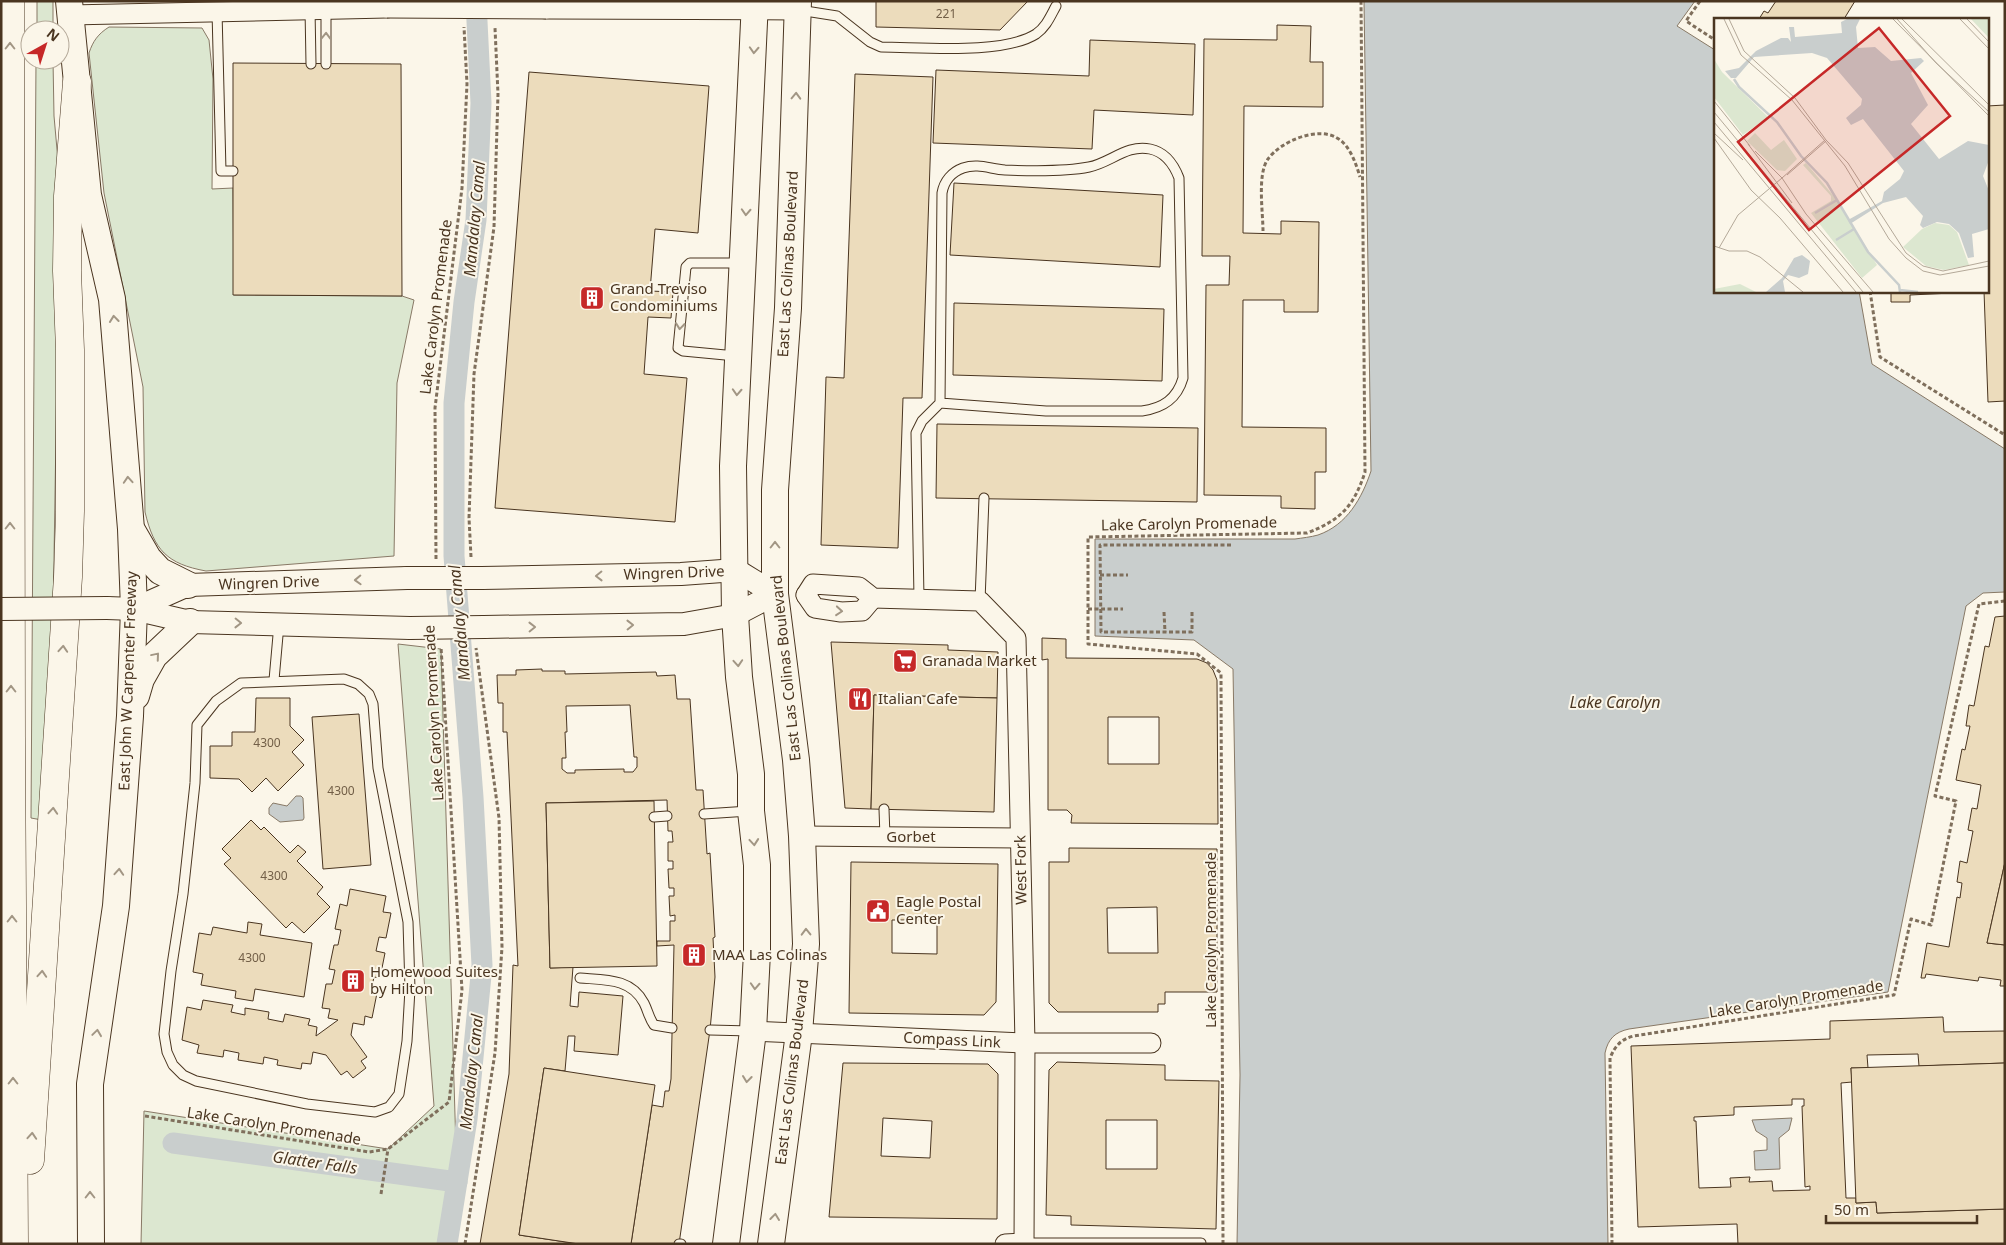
<svg xmlns="http://www.w3.org/2000/svg" width="2006" height="1245" font-family="'Noto Sans',sans-serif">
<rect width="100%" height="100%" fill="#fbf6e9"/>
<g fill="#dce7d0" stroke="#887966">
<rect x="37" y="1" width="16" height="29"/>
<path d="M109 27 202 28 209 40 213 79 212 189 233 188 234 295 402 296 414 300 397 383 394 556 206 571C167 564 154 550 145 512L143 387 104 193 89 53C93 41 98 34 109 27Z"/>
<path d="M36 60H53L54 116 60 183 52 683 42 820 31 818Z"/>
<path d="M398 644 441 649 457 1182 448 1244H141L144 1111 388 1149 434 1106Z"/>
</g>
<g fill="#c9cecd" stroke="#887966">
<path d="M1364 1H1695L1677 26 1715 50V291H1859L1872 364 2005 449V592L1983 593 1966 606 1888 992 1629 1029C1615 1032 1608 1039 1605 1053L1608 1244H1237L1240 1075 1233 669 1194 640 1095 636V539H1295C1302 538 1311 537 1318 535 1347 525 1362 498 1371 471Z"/>
<path d="M296 796H301L303 798 304 818 303 820 280 822 269 814V808L273 803 287 806Z"/>
<path d="M1792 1118 1789 1130 1779 1138 1780 1169 1755 1170 1754 1151 1767 1150V1138L1756 1131 1752 1120Z"/>
</g>
<g fill="none" stroke-linecap="round" stroke-linejoin="round">
<g stroke="#c9cecd" stroke-width="21">
<path d="M173 1143 457 1182"/>
<path d="M447 1244 467 1119 482 965 473 797 454 556V403L464 302 476 220 481 103 476 1"/>
</g>
</g>
<g fill="#ecdcbc" stroke="#4a3520" fill-rule="evenodd">
<path d="M876 1H1028L1000 30 876 27Z"/>
<path d="M1776 1H1855L1844 19H1759L1764 11 1768 13Z"/>
<path d="M1277 25 1311 26 1310 62H1323V107L1244 106 1243 233 1281 234V221L1319 222 1318 312H1284V300H1243L1242 427 1326 428V472H1315V509L1281 508V496L1204 495 1206 285H1229L1230 256H1202L1204 39 1277 40Z"/>
<path d="M1090 40 1195 44 1193 115 1094 110 1092 149 933 143 936 70 1089 76Z"/>
<path d="M233 63 401 64 402 296 233 295Z"/>
<path d="M529 72 709 86 698 233 655 229 650 291 673 292 671 318 648 317 644 374 687 378 675 522 495 508Z"/>
<path d="M855 74 933 77 922 398H903L898 548 821 545 826 377 844 378Z"/>
<path d="M2005 105V401L1988 402 1984 291H1987V106Z"/>
<path d="M954 183 1163 195 1160 267 950 255Z"/>
<path d="M1891 291H1952V293L1910 295V302H1891Z"/>
<path d="M954 303 1164 309 1162 381 953 375Z"/>
<path d="M937 424 1198 428 1197 502 936 498Z"/>
<path d="M2005 616V862L1987 943 2005 945V986H2000L2001 980 1979 977 1978 981 1926 974 1925 978H1921L1927 943 1949 947 1957 897 1960 898 1962 883 1957 882 1960 861 1967 863 1973 831 1968 830 1972 808 1977 809 1981 785 1956 780 1962 749 1965 750 1970 726H1966L1969 705 1974 706 1985 646 1989 647 1995 617Z"/>
<path d="M1042 638 1066 639V658L1197 659 1207 663 1213 670 1217 680 1218 824 1071 823 1072 815 1067 810H1048V659L1042 660ZM1108 717H1159V764H1108Z"/>
<path d="M831 642 948 645V650L998 652 997 698 874 695 871 809 845 808Z"/>
<path d="M542 669V671H565V674L656 672 657 676 675 675 677 699H690L696 790H703L707 854 710 853 715 937 713 938 715 977 710 1030 679 1244H631L652 1105 663 1107 665 1091H669L671 1079 674 945 657 946V941H670V921H675V915L670 916 669 896H674V888H669L668 869H673V861H668V842H673L672 831H668L667 800 546 803 550 968 573 967 570 1006 578 1007 579 992 623 996 618 1055 574 1051 575 1036H568L565 1071 544 1068 519 1235 579 1244H480L509 1074 513 965 518 966 507 732H503V703H498L497 675H516V670ZM630 705 634 757H637V767L633 772H624V769L575 770V773H567L562 769V758H566L565 732H567L566 706Z"/>
<path d="M874 695 997 698 994 812 871 809Z"/>
<path d="M256 698H290V726L304 740 292 752 304 765 278 791 266 778 252 792 239 779 210 778V746H232V732H255Z"/>
<path d="M359 714 371 865 323 869 312 717Z"/>
<path d="M654 801 657 966 550 968 546 803Z"/>
<path d="M251 820 261 830 264 827 290 853 298 845 306 852 297 861 323 887 317 894 330 907 304 933 292 922 286 928 224 864 231 858 222 849Z"/>
<path d="M1069 848 1217 849V992H1165V1004H1158V1012H1058L1049 1003V862H1069ZM1157 907 1158 953H1108L1107 908Z"/>
<path d="M851 862 998 864 996 1002 984 1015 849 1013ZM892 920H937V954L892 953Z"/>
<path d="M2005 862V945L1987 943Z"/>
<path d="M350 889 386 896 383 912 391 913 386 938 379 937 376 951 385 953 380 978 374 977 371 991 377 993 372 1018 365 1016 364 1025 353 1023 351 1035 367 1057 361 1061 366 1068 353 1078 347 1071 341 1075 326 1055 313 1052 311 1064 302 1063 301 1069 277 1065 278 1060 264 1057 263 1064 238 1060 239 1053 224 1050 223 1057 197 1053 199 1045 182 1040 187 1007 201 1010 203 1000 233 1005 231 1012 245 1015V1008L269 1012 268 1019 283 1022 285 1014 310 1019 308 1025 317 1027 316 1036 338 1020 328 1018 330 1009 322 1008 326 984H332L335 970 329 969 334 945H338L341 930 335 929 340 904 347 906Z"/>
<path d="M248 922 262 924 260 935 312 943 304 997 255 989 253 1001 235 998 236 991 201 985 203 974 193 972 199 933 211 935 213 927 247 933Z"/>
<path d="M1943 1017 1944 1032 2005 1031V1063L1919 1066 1918 1054 1867 1055 1868 1068H1851L1852 1082 1841 1083 1846 1198H1856V1203L1876 1202 1877 1213 2005 1209V1244H1738L1737 1224 1638 1227 1631 1046 1830 1039V1021ZM1792 1099H1804V1106H1802L1805 1187 1810 1186V1190L1773 1191 1772 1181 1749 1182 1750 1177 1730 1178 1731 1187 1699 1188 1696 1121H1694V1117L1734 1115V1107L1792 1105Z"/>
<path d="M1057 1062 1165 1065V1080L1219 1081 1216 1229 1071 1225V1216L1046 1215 1049 1070ZM1106 1120H1157V1169H1106Z"/>
<path d="M843 1063 988 1064 998 1074 997 1219 829 1217ZM883 1118 932 1121 930 1158 881 1156Z"/>
<path d="M2005 1063V1209L1877 1213 1876 1202 1856 1203 1851 1068Z"/>
<path d="M544 1068 655 1085 631 1244H579L519 1235Z"/>
</g>
<g fill="none" stroke-linecap="round" stroke-linejoin="round">
<defs>
<g id="service">
<path d="M310 9 311 64"/>
<path d="M799 10 837 16 870 42 881 47C921 47 1003 55 1036 34 1046 27 1050 17 1056 6"/>
<path d="M217 11 221 171H233"/>
<path d="M326 64V9"/>
<path d="M736 356 683 351 678 348 686 267 690 263H741"/>
<path d="M919 598 916 433 922 421 940 403 942 193C944 181 952 172 963 168 978 163 990 169 1005 170 1030 171 1064 172 1089 167 1110 163 1127 144 1150 149 1165 152 1174 165 1179 178L1183 378C1177 399 1163 408 1142 411H1046L940 403"/>
<path d="M980 601 984 498"/>
<path d="M344 679 358 684 369 694 373 704 378 768 408 922 410 989 407 1041 399 1094 389 1107 375 1112 307 1104 196 1081 183 1075 173 1065 167 1052 164 1034 171 971 183 894 195 783 197 725 216 701 241 683Z"/>
<path d="M274 680 279 624"/>
<path d="M884 809 885 837"/>
<path d="M704 814 749 811"/>
<path d="M654 817 667 816"/>
<path d="M580 978C605 980 631 978 644 1003 648 1011 649 1018 654 1025L672 1028"/>
<path d="M710 1030 751 1031"/>
<path d="M1024 1243H1201"/>
<path d="M679 1244H681"/>
</g>
<g id="minor">
<path d="M546 9 799 10"/>
<path d="M70 15 387 8"/>
<path d="M806 595 813 584 859 587 873 598 980 601 1016 638 1025 1043 1024 1243 1005 1244"/>
<path d="M806 595 815 608 841 612 862 611 873 598"/>
<path d="M802 836 1020 838"/>
<path d="M753 1031 1025 1043H1151"/>
</g>
<g id="tertiary">
<path d="M482 578 681 574 736 570 775 594"/>
<path d="M107 608 134 609 190 622 410 628"/>
<path d="M134 609 188 585 407 578"/>
<path d="M484 627 684 624 735 615 775 594"/>
</g>
<g id="secondary">
<path d="M69 1 88 195 112 299 131 529 134 609 130 716 116 906 90 1084 91 1244"/>
<path d="M133 532 148 558 160 571 188 585"/>
<path d="M136 696 141 679 154 656 190 622"/>
<path d="M726 1244 753 1031 757 952V865L751 811V774L739 677 735 615 733 466 755 1"/>
<path d="M771 1244 799 1033 806 944 802 836 796 760 775 594V490L788 308 798 1"/>
</g>
<g id="motorway">
<path d="M10 1 11 737 14 1244"/>
<path d="M30 1160 68 577 70 511V350L67 271 68 196 77 82"/>
</g>
</defs>
<use href="#service" stroke="#4a3520" stroke-width="11"/>
<use href="#minor" stroke="#4a3520" stroke-width="21"/>
<use href="#tertiary" stroke="#4a3520" stroke-width="24"/>
<use href="#secondary" stroke="#4a3520" stroke-width="28"/>
<use href="#motorway" stroke="#4a3520" stroke-width="29"/>
<g stroke="#7f6f5c" stroke-width="3" stroke-dasharray="4 2.5" stroke-linecap="butt">
<path d="M1700 1 1686 21 1715 40"/>
<path d="M1263 231C1263 212 1257 174 1268 159 1281 141 1318 126 1337 138 1350 145 1356 164 1360 177"/>
<path d="M1870 291 1880 357 2005 435"/>
<path d="M471 557 469 518 474 374 494 227 498 94 495 28"/>
<path d="M436 559 435 408 462 188 467 84 464 27"/>
<path d="M1100 575H1128"/>
<path d="M1088 609H1123"/>
<path d="M1164 612 1165 632"/>
<path d="M1192 612V632H1101L1100 545H1231"/>
<path d="M145 1116 369 1152 388 1149 449 1102 462 990 441 647"/>
<path d="M381 1194 388 1149"/>
<path d="M465 1244 495 1053 502 947 499 818 476 648"/>
<path d="M1223 1244 1221 673 1197 654 1088 644V537L1307 533C1341 520 1354 506 1365 472L1361 1"/>
<path d="M1612 1244 1610 1058C1615 1046 1621 1039 1634 1036L1894 995 1911 919 1931 925 1956 801 1935 796 1979 604 2005 601"/>
</g>
<use href="#service" stroke="#fbf6e9" stroke-width="9"/>
<use href="#minor" stroke="#fbf6e9" stroke-width="19"/>
<use href="#tertiary" stroke="#fbf6e9" stroke-width="22"/>
<use href="#secondary" stroke="#fbf6e9" stroke-width="26"/>
<use href="#motorway" stroke="#fbf6e9" stroke-width="28"/>
<defs>
<path id="minor-bridge" d="M387 8 546 9"/>
<g id="tertiary-bridge">
<path d="M407 578H482"/>
<path d="M1 609 107 608"/>
<path d="M410 628 484 627"/>
</g>
</defs>
<use href="#minor-bridge" stroke="#4a3520" stroke-width="21" stroke-linecap="butt"/>
<use href="#tertiary-bridge" stroke="#4a3520" stroke-width="24" stroke-linecap="butt"/>
<use href="#minor-bridge" stroke="#fbf6e9" stroke-width="19"/>
<use href="#tertiary-bridge" stroke="#fbf6e9" stroke-width="22"/>
</g>
<defs><path id="oneway-chevron" d="M-2-3.5L2.5 0L-2 3.5" fill="none" stroke-width="1.6" stroke-linecap="round" stroke-linejoin="round" transform="scale(1.25)"/></defs>
<g stroke="#a29684">
<use href="#oneway-chevron" transform="translate(326 36) rotate(-89)"/>
<use href="#oneway-chevron" transform="translate(10 46) rotate(-90)"/>
<use href="#oneway-chevron" transform="translate(754 50) rotate(93)"/>
<use href="#oneway-chevron" transform="translate(796 96) rotate(-88)"/>
<use href="#oneway-chevron" transform="translate(746 212) rotate(93)"/>
<use href="#oneway-chevron" transform="translate(114 319) rotate(-96)"/>
<use href="#oneway-chevron" transform="translate(680 326) rotate(96)"/>
<use href="#oneway-chevron" transform="translate(737 392) rotate(93)"/>
<use href="#oneway-chevron" transform="translate(128 480) rotate(-94)"/>
<use href="#oneway-chevron" transform="translate(10 526) rotate(-90)"/>
<use href="#oneway-chevron" transform="translate(775 545) rotate(-90)"/>
<use href="#oneway-chevron" transform="translate(599 576) rotate(179)"/>
<use href="#oneway-chevron" transform="translate(358 580) rotate(178)"/>
<use href="#oneway-chevron" transform="translate(839 611) rotate(5)"/>
<use href="#oneway-chevron" transform="translate(238 623) rotate(1)"/>
<use href="#oneway-chevron" transform="translate(630 625) rotate(-1)"/>
<use href="#oneway-chevron" transform="translate(532 627) rotate(-1)"/>
<use href="#oneway-chevron" transform="translate(63 649) rotate(-86)"/>
<use href="#oneway-chevron" transform="translate(156 656) rotate(-50)"/>
<use href="#oneway-chevron" transform="translate(738 663) rotate(86)"/>
<use href="#oneway-chevron" transform="translate(11 689) rotate(-90)"/>
<use href="#oneway-chevron" transform="translate(53 811) rotate(-86)"/>
<use href="#oneway-chevron" transform="translate(754 842) rotate(85)"/>
<use href="#oneway-chevron" transform="translate(119 872) rotate(-86)"/>
<use href="#oneway-chevron" transform="translate(12 919) rotate(-90)"/>
<use href="#oneway-chevron" transform="translate(806 932) rotate(-91)"/>
<use href="#oneway-chevron" transform="translate(42 974) rotate(-86)"/>
<use href="#oneway-chevron" transform="translate(755 986) rotate(93)"/>
<use href="#oneway-chevron" transform="translate(97 1033) rotate(-82)"/>
<use href="#oneway-chevron" transform="translate(747 1079) rotate(97)"/>
<use href="#oneway-chevron" transform="translate(13 1081) rotate(-90)"/>
<use href="#oneway-chevron" transform="translate(32 1136) rotate(-86)"/>
<use href="#oneway-chevron" transform="translate(90 1195) rotate(-90)"/>
<use href="#oneway-chevron" transform="translate(775 1217) rotate(-83)"/>
</g>
<defs>
<symbol id="building-square" viewBox="-11 -11 22 22"><rect x="-9" y="-9" width="18" height="18" rx="4" fill="#c62828" stroke="#fbf6e9"/><path d="M-4-6H4V6H1V3H-1V6H-4ZM-2.5-4.3h1.7v1.8h-1.7ZM.8-4.3h1.7v1.8H.8ZM-2.5-1h1.7V.8h-1.7ZM.8-1h1.7V.8H.8Z" fill="#fff"/></symbol>
<symbol id="supermarket-square" viewBox="-11 -11 22 22"><rect x="-9" y="-9" width="18" height="18" rx="4" fill="#c62828" stroke="#fbf6e9"/><path d="M-6-5.5h2.5l.6 2H6L4.5 2H-2.5L-4.4-4H-6ZM-1.5 3.2a1.3 1.3 0 1 0 .1 0ZM3 3.2a1.3 1.3 0 1 0 .1 0Z" fill="#fff"/></symbol>
<symbol id="restaurant-square" viewBox="-11 -11 22 22"><rect x="-9" y="-9" width="18" height="18" rx="4" fill="#c62828" stroke="#fbf6e9"/><path d="M-5-6h1v4h1v-4h1v4h1v-4h1v5L-1.5 .5V6h-2V.5L-5-1ZM5-6V6H3V1.5H1.5Q1.5-4 5-6Z" fill="#fff"/></symbol>
<symbol id="civic-square" viewBox="-11 -11 22 22"><rect x="-9" y="-9" width="18" height="18" rx="4" fill="#c62828" stroke="#fbf6e9"/><path d="M-.6-6.5H3V-4.5H.6V-3L4-1V1h2V6H-6V1h2V-1L-.6-3ZM-1.2 2.5V6h2.4V2.5Z" fill="#fff"/></symbol>
</defs>
<g fill-rule="evenodd">
<use href="#building-square" x="578" y="284" width="28" height="28"/>
<use href="#supermarket-square" x="891" y="647" width="28" height="28"/>
<use href="#restaurant-square" x="846" y="685" width="28" height="28"/>
<use href="#civic-square" x="864" y="897" width="28" height="28"/>
<use href="#building-square" x="680" y="941" width="28" height="28"/>
<use href="#building-square" x="339" y="967" width="28" height="28"/>
</g>
<g text-anchor="middle" stroke-width="4" stroke-linejoin="round" paint-order="stroke">
<g font-size="12" fill="#725f47">
<text x="946" y="18">221</text>
<text x="267" y="747">4300</text>
<text x="341" y="795">4300</text>
<text x="274" y="880">4300</text>
<text x="252" y="962">4300</text>
</g>
<g font-size="15" fill="#4a3520" stroke="#fbf6e9">
<text transform="translate(788 264) rotate(-87)" y="5">East Las Colinas Boulevard</text>
<text transform="translate(436 307) rotate(-83)" y="5">Lake Carolyn Promenade</text>
<text transform="translate(1189 524) rotate(-1)" y="5">Lake Carolyn Promenade</text>
<text transform="translate(674 573) rotate(-2)" y="5">Wingren Drive</text>
<text transform="translate(269 583) rotate(-2)" y="5">Wingren Drive</text>
<text transform="translate(786 668) rotate(-96)" y="5">East Las Colinas Boulevard</text>
<text transform="translate(128 681) rotate(-88)" y="5">East John W Carpenter Freeway</text>
<text transform="translate(434 713) rotate(-93)" y="5">Lake Carolyn Promenade</text>
<text x="911" y="842">Gorbet</text>
<text transform="translate(1021 870) rotate(-91)" y="5">West Fork</text>
<text transform="translate(1211 940) rotate(-90)" y="5">Lake Carolyn Promenade</text>
<text transform="translate(1796 999) rotate(-9)" y="5">Lake Carolyn Promenade</text>
<text transform="translate(952 1040) rotate(3)" y="5">Compass Link</text>
<text transform="translate(792 1072) rotate(-83)" y="5">East Las Colinas Boulevard</text>
<text transform="translate(274 1126) rotate(9)" y="5">Lake Carolyn Promenade</text>
</g>
<g font-size="15" fill="#4a3520" stroke="#fbf6e9" text-anchor="start">
<text x="610" y="294">Grand Treviso<tspan x="610" dy="17">Condominiums</tspan></text>
<text x="922" y="666">Granada Market</text>
<text x="878" y="704">Italian Cafe</text>
<text x="896" y="907">Eagle Postal<tspan x="896" dy="17">Center</tspan></text>
<text x="712" y="960">MAA Las Colinas</text>
<text x="370" y="977">Homewood Suites<tspan x="370" dy="17">by Hilton</tspan></text>
</g>
<g font-size="16" font-style="italic" fill="#4a3520" stroke="#fbf6e9">
<text transform="translate(474 219) rotate(-85)" y="6">Mandalay Canal</text>
<text transform="translate(459 623) rotate(-95)" y="6">Mandalay Canal</text>
<text x="1615" y="708">Lake Carolyn</text>
<text transform="translate(471 1072) rotate(-84)" y="6">Mandalay Canal</text>
<text transform="translate(315 1162) rotate(8)" y="6">Glatter Falls</text>
</g>
</g>
<g transform="translate(1714 18)">
<rect width="275" height="275" fill="#fbf6e9"/>
<path d="M257 1H275V20ZM0 41 8 54 54 99 29 117 0 79ZM41 115 57 132 70 122 83 141 71 153 63 152 33 123ZM92 145 123 182 163 247 148 260 97 195 117 183V178L89 147ZM221 205 235 207 243 214 255 247 230 252 212 248 189 229 208 211ZM26 266 42 274H0V271Z" fill="#dce7d0"/>
<path d="M133 1H146L142 9 144 30 161 29 177 43 207 40 210 43 197 55 214 87 197 106 225 141 254 123 275 127V142L269 158 275 173V211L258 216 260 239 254 240 245 215 235 206 223 204 209 210 206 207 209 198 192 179 169 185 136 206 134 202 168 183 170 174 186 161 190 153 149 101 137 107 132 100 147 87 148 81 113 40 98 35 40 39 22 60H17L11 53 25 50 42 33 67 20H74L77 24 75 9H80L81 19 128 15 127 4ZM88 237 96 243 94 256 85 260 74 257 69 263 71 274H52L68 260 80 240Z" fill="#c9cecd"/>
<path fill="none" stroke="#c9cecd" stroke-width="2.5" d="M20 61 25 69 63 104 87 138 113 165 154 234 185 267 186 274M101 195 123 182M122 222 140 211M186 272 204 274"/>
<path fill="none" stroke="#b4a999" stroke-width="1" d="M10 1 27 37 78 82 131 148 175 221 192 240 209 253 226 257 275 248M15 1 30 33 81 80 112 122 134 145 192 235 209 248 229 253 275 243M179 1 275 98M183 1 222 45 275 94M188 1 275 87M246 1 275 31M253 1 275 24M0 83 36 128M0 94 149 274M0 104 142 274M0 115 29 142M0 120 37 172 66 200 129 274M34 126 78 185M41 133 68 160 92 196 159 274M73 157 112 123M68 160 111 122M0 228 15 233H33L46 239 89 274M5 230 24 197 68 160"/>
<path fill="#c62828" fill-opacity="0.15" stroke="#c62828" stroke-width="2.5" d="M165 10 236 98 95 212 24 124Z"/>
<rect width="275" height="275" fill="none" stroke="#4a3520" stroke-width="2.5"/>
</g>
<rect width="2006" height="1245" fill="none" stroke="#4a3520" stroke-width="5"/>
<g transform="translate(45 45) rotate(39)"><circle r="24" fill="#fbf6e9" stroke="#b4a999"/>
<path d="M0-4L9 19L0 12L-9 19Z" fill="#c62828"/>
<text y="-8" font-size="14" font-weight="bold" text-anchor="middle" fill="#4a3520">N</text>
</g>
<path d="M1826 1215v8h151v-8" fill="none" stroke="#4a3520" stroke-width="2.5"/>
<text x="1834" y="1215" font-size="15" fill="#4a3520" stroke="#fbf6e9" stroke-width="4" paint-order="stroke">50 m</text>
</svg>
